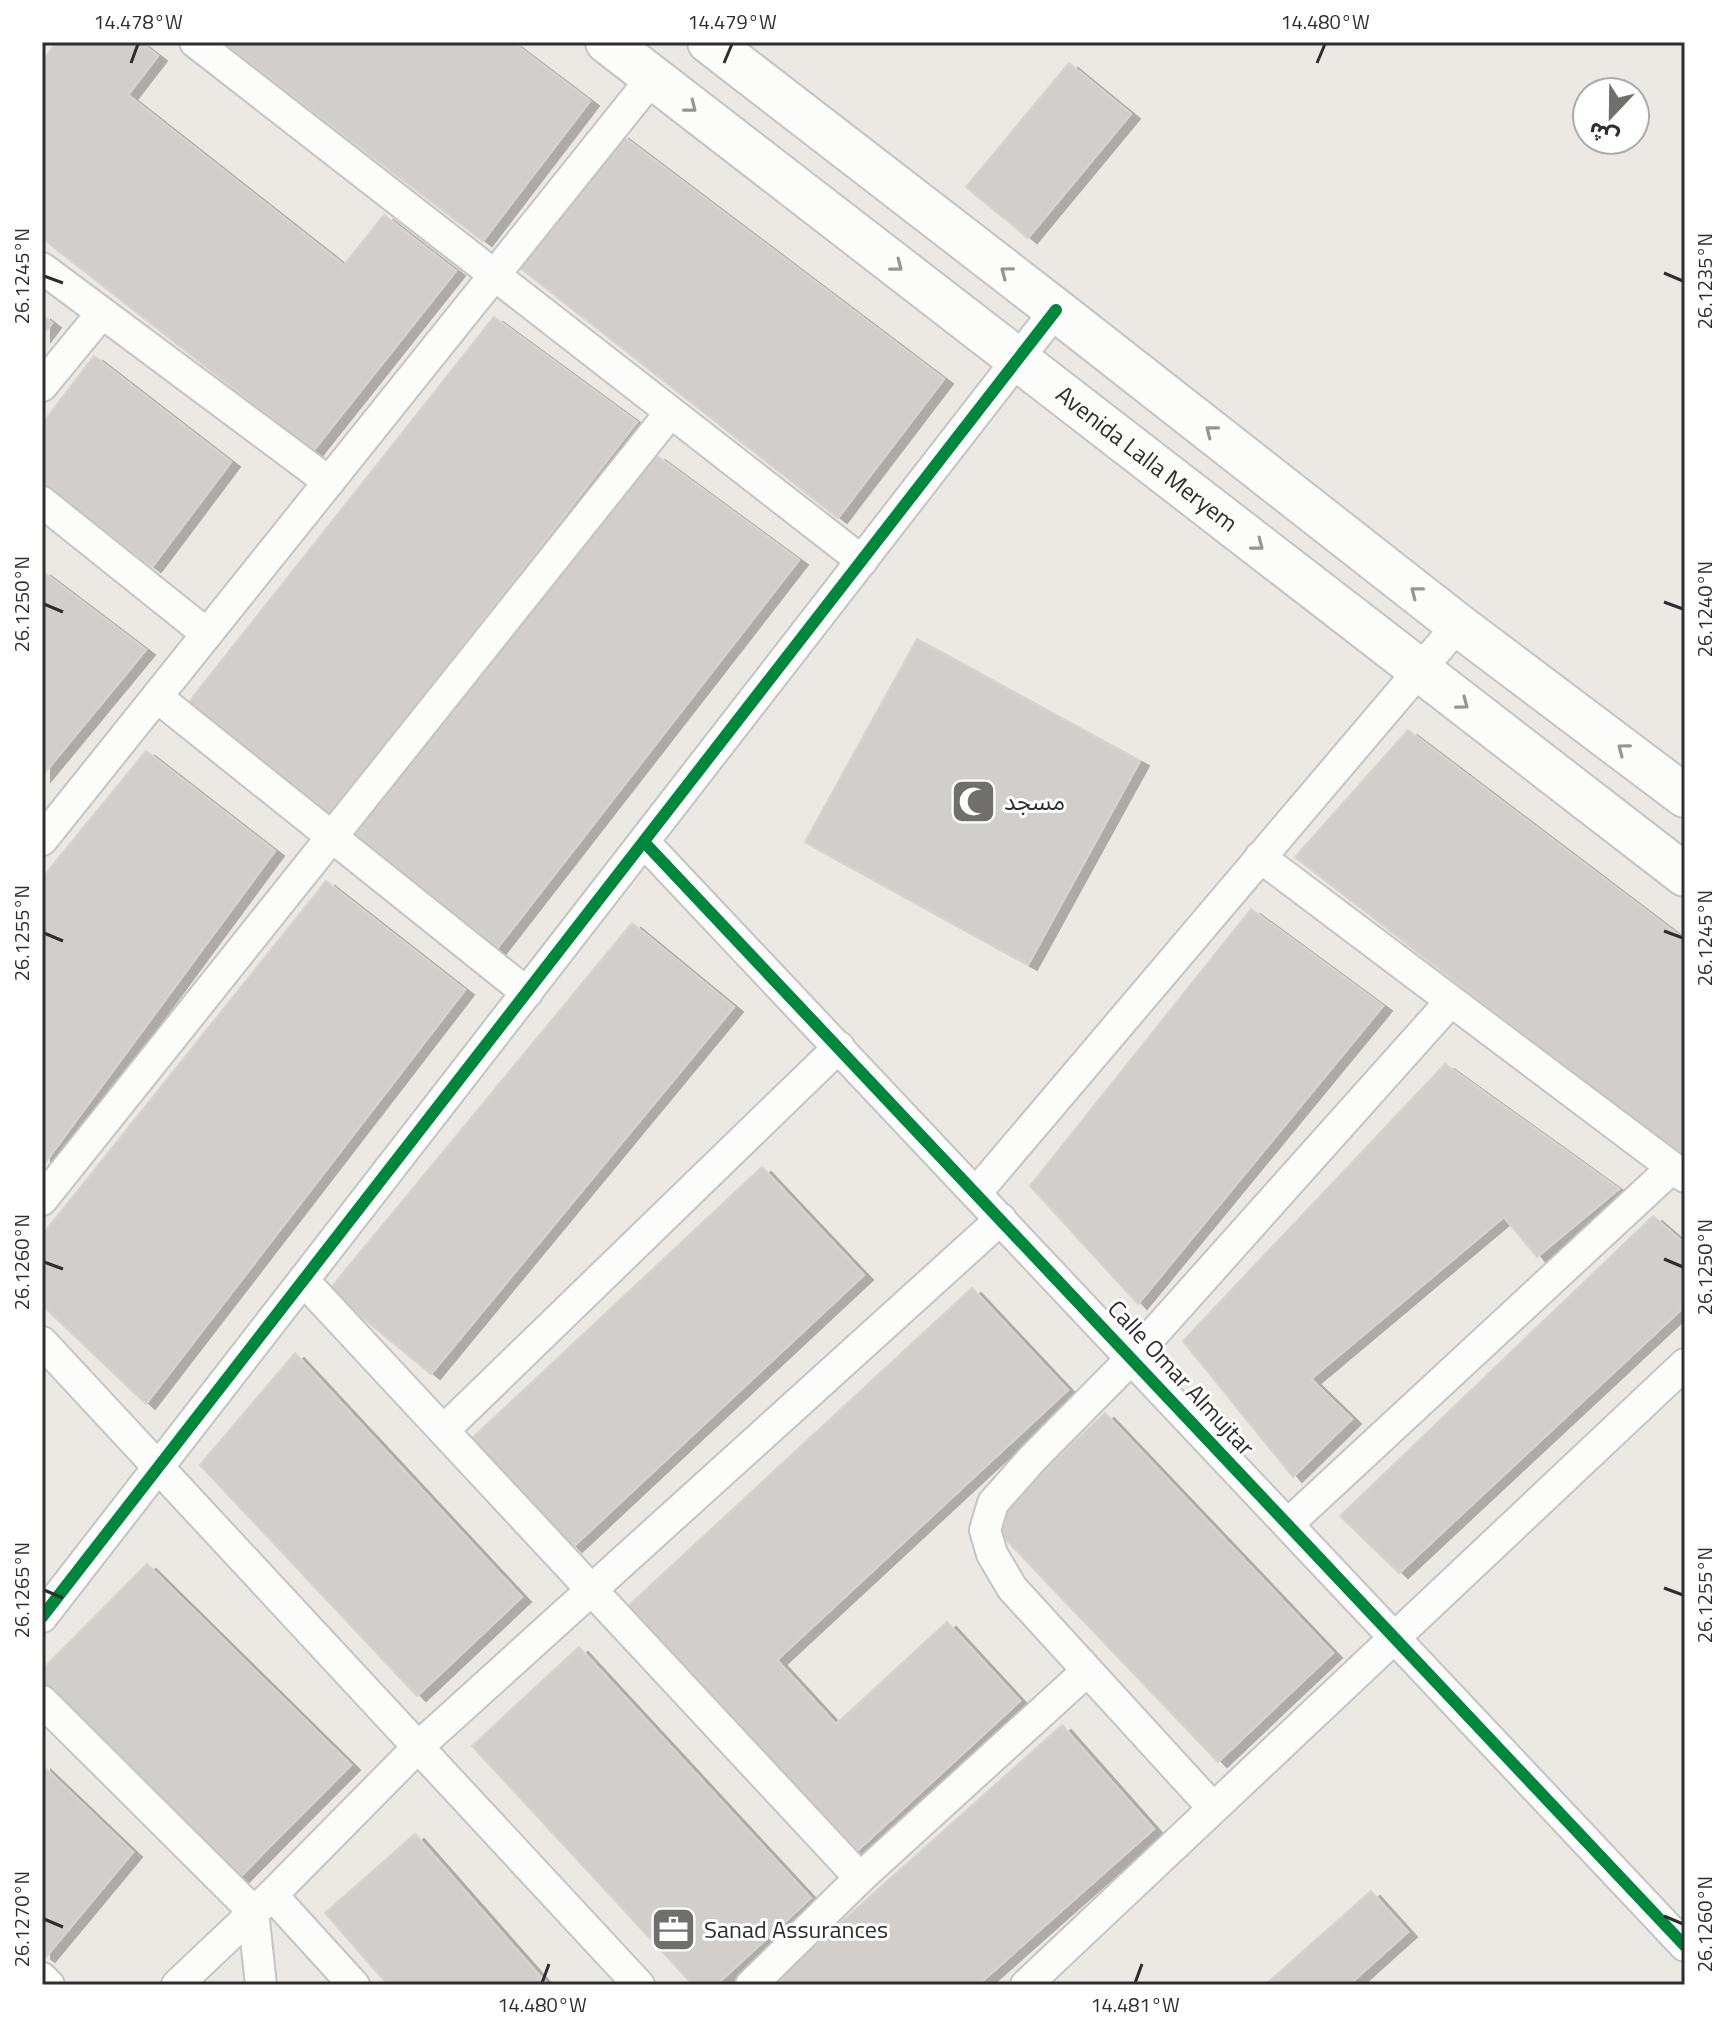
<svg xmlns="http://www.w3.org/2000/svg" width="1727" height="2027" font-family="'Titillium Web','Noto Sans Arabic',sans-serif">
<defs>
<filter id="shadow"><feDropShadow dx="9" dy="5" stdDeviation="0" flood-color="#0004"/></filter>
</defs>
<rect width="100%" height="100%" fill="#ece8e4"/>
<g fill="#d1cecb" stroke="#d7d4d0" stroke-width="2" filter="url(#shadow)">
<path d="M57 42H140L158 56 128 95 344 265 384 215 456 271 313 451 42 238V61Z"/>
<path d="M222 42H512L590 101 483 241Z"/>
<path d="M1069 63 1131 114 1028 238 966 187Z"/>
<path d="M620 134 944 379 838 518 514 263Z"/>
<path d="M42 315 52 323 42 336Z"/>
<path d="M494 317 637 422 330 817 188 703Z"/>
<path d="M94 356 231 462 152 567 42 484V424Z"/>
<path d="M656 455 799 560 492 955 349 840Z"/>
<path d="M42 571 146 650 42 776Z"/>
<path d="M917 639 1140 761 1028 965 805 842Z"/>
<path d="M1408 730 1685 940V1160L1295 857Z"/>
<path d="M146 751 275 851 42 1167V878Z"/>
<path d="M326 881 465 990 146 1404 42 1305V1235Z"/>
<path d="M1251 909 1383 1006 1138 1304 1030 1186Z"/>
<path d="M632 923 734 1007 431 1374 329 1290Z"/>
<path d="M1445 1064 1619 1189 1537 1257 1504 1217 1311 1379 1352 1419 1293 1477 1183 1341Z"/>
<path d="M762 1167 864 1275 573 1547 471 1439Z"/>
<path d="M1653 1216 1685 1244V1306L1399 1573 1340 1516Z"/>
<path d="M972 1288 1068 1390 777 1660 836 1724 947 1622 1020 1701 856 1852 627 1607Z"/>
<path d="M295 1353 522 1597 417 1696 200 1465Z"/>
<path d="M1105 1413 1333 1653 1218 1762 989 1522Z"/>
<path d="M147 1564 351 1765 238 1879 42 1686V1670Z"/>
<path d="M579 1647 811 1898 716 1985H693L472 1746Z"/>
<path d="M1062 1725 1154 1829 978 1985H771Z"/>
<path d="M42 1765 133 1852 46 1957 42 1954Z"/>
<path d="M415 1834 548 1985H388L325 1913Z"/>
<path d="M1371 1891 1408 1932 1349 1985H1265Z"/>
</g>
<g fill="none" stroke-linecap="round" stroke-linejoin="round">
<defs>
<g id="street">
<path d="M195 42 862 561"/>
<path d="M42 268 329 482"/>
<path d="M42 386 102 313"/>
<path d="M42 502 207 634"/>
<path d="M157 697 527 993"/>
<path d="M42 840 653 77"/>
<path d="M644 842 1685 1946"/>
<path d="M1260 857 1685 1177"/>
<path d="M976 1193 1458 625"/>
<path d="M42 1200 670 413"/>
<path d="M304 1281 860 1878"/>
<path d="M42 1342 639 1985"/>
<path d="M444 1430 839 1047"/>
<path d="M1288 1524 1672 1168"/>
<path d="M42 1617 1056 310"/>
<path d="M42 1701 253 1911 261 1985"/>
<path d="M1213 1808 1012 1588 992 1554 985 1530 993 1503 1033 1458 1132 1358 1451 1001"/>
<path d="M272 1895 354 1985"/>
<path d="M42 1978 49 1985"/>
<path d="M177 1985 272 1895 418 1747 1001 1219"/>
<path d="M751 1985 860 1878 1087 1671"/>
<path d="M1026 1985 1685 1364"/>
</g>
<g id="secondary">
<path id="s1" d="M607 42 1685 875"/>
<path d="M709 42 1056 310 1458 625 1685 796"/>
</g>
</defs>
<use href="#street" stroke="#c5c4c5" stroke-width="34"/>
<use href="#secondary" stroke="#c5c4c5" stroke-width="46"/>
<use href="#street" stroke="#fcfcfb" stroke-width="30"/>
<use href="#secondary" stroke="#fcfcfb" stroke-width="42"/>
<defs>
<g id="cycleway">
<path d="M644 842 1685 1946"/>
<path d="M42 1617 1056 310"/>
</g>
</defs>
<use href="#cycleway" stroke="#fff" stroke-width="17"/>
<use href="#cycleway" stroke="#00873e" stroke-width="12"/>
</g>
<defs><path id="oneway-chevron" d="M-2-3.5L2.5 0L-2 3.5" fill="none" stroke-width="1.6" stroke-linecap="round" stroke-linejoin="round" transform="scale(2)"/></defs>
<g stroke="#959594">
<use href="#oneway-chevron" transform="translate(691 107) rotate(38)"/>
<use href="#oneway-chevron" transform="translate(897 266) rotate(38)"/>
<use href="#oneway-chevron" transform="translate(1006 272) rotate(-143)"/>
<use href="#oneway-chevron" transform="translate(1211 431) rotate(-142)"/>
<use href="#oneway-chevron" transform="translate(1258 545) rotate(38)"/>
<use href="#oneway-chevron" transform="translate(1416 592) rotate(-142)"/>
<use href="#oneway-chevron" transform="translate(1463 704) rotate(37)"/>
<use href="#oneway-chevron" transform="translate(1623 749) rotate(-143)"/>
</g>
<path fill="none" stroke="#2e2e2e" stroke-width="3" d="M131 63 138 44M724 63 732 44M1317 63 1325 44M1664 273 1683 281M44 276 63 283M1664 602 1683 609M44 604 63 612M1664 931 1683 938M44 933 63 941M1664 1259 1683 1267M44 1262 63 1269M1664 1588 1683 1595M44 1590 63 1598M1664 1916 1683 1924M44 1919 63 1927M542 1983 549 1964M1135 1983 1142 1964"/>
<defs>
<symbol id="mosque-square" viewBox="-11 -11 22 22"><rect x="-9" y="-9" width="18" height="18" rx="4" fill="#706f6e" stroke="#fff"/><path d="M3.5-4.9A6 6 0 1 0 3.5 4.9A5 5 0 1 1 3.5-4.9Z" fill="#fff"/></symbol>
<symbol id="office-square" viewBox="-11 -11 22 22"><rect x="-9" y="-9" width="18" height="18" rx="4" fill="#706f6e" stroke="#fff"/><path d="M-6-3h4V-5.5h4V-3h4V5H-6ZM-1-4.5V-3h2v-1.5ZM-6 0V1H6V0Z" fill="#fff"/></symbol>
</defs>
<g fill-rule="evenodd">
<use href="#mosque-square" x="948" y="776" width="51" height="51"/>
<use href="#office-square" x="648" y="1904" width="51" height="51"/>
</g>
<g text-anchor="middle" stroke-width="6" stroke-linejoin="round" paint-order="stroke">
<g font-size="24" fill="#2e2e2e" stroke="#fff">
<text dy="8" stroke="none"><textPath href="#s1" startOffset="682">Avenida Lalla Meryem</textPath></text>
<text transform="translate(1181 1378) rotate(47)" y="8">Calle Omar Almujtar</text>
</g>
<g font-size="24" fill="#2e2e2e" stroke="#fff" text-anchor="start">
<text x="1004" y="810">مسجد</text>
<text x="704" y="1938">Sanad Assurances</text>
</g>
</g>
<rect width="1727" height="2027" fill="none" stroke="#ffffff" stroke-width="88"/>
<g transform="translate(1611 116) rotate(202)"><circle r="38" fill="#ffffff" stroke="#ababab" stroke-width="2"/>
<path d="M0-6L14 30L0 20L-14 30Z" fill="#706f6e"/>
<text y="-12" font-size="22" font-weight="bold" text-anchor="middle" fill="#2e2e2e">ش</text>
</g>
<rect x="44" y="44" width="1639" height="1939" fill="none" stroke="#2e2e2e" stroke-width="3"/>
<g font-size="20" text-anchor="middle" fill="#2e2e2e">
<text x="138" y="29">14.478°W</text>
<text x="732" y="29">14.479°W</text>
<text x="1325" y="29">14.480°W</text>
<text transform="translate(22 276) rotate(-90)" y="7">26.1245°N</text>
<text transform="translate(1705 281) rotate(-90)" y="7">26.1235°N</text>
<text transform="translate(22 604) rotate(-90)" y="7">26.1250°N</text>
<text transform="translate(1705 609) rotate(-90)" y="7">26.1240°N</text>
<text transform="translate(22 933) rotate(-90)" y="7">26.1255°N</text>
<text transform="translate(1705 938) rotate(-90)" y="7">26.1245°N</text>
<text transform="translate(22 1262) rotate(-90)" y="7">26.1260°N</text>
<text transform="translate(1705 1267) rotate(-90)" y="7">26.1250°N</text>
<text transform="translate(22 1590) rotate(-90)" y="7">26.1265°N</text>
<text transform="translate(1705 1595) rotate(-90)" y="7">26.1255°N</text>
<text transform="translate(22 1919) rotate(-90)" y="7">26.1270°N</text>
<text transform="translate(1705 1924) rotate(-90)" y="7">26.1260°N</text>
<text x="542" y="2012">14.480°W</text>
<text x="1135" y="2012">14.481°W</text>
</g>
</svg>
